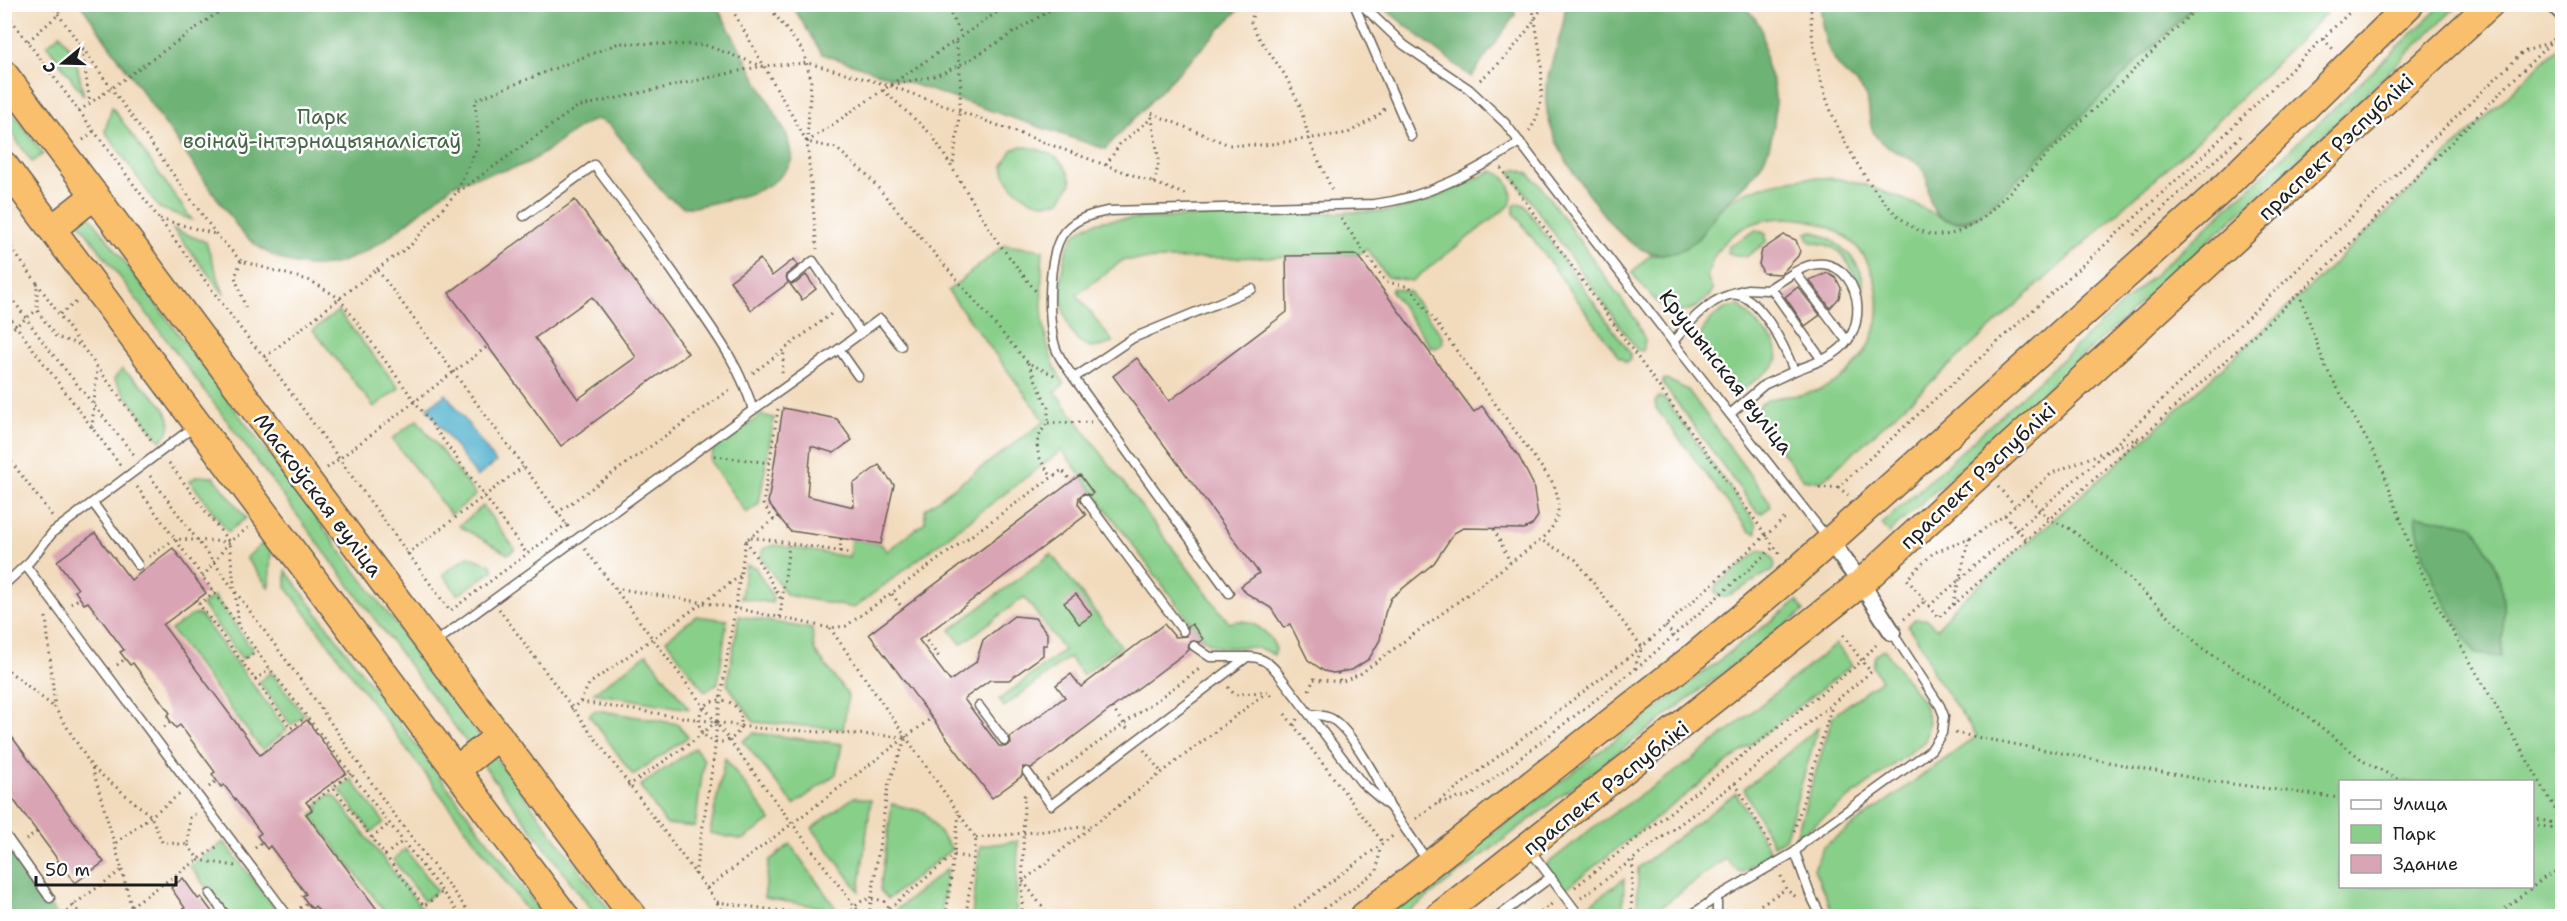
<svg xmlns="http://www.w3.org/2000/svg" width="2567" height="921" font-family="'Shantell Sans',sans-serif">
<rect width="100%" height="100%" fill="#fff"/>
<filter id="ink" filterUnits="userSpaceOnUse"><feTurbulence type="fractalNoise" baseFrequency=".0167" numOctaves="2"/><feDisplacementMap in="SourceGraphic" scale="12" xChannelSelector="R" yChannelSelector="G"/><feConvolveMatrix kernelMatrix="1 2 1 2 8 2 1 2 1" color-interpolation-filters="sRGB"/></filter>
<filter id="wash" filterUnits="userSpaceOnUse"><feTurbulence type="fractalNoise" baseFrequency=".008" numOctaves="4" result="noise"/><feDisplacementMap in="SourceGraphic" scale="24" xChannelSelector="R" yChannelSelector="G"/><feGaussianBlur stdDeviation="1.35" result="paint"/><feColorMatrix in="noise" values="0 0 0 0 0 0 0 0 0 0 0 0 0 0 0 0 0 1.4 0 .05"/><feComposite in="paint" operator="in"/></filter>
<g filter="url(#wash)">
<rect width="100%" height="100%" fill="#f2dbbd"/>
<g fill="#88cf8a" stroke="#527653" stroke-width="1.5" fill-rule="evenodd">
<path d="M2195 5H2334L2199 139 1821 482 1803 479 1757 420 1755 412C1763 394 1788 398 1804 394 1838 388 1865 362 1875 330 1881 310 1879 287 1870 267 1840 201 1723 199 1707 277L1712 289C1711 297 1704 301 1697 306 1667 325 1649 293 1632 273L1650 255C1695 258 1695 229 1722 207 1736 194 1757 187 1776 183 1804 176 1833 176 1862 184 1880 190 1899 197 1917 205 1929 211 1942 220 1955 222 1963 223 1970 220 1977 217Z"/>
<path d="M2442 5H2458L2282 174 1889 533 1882 524 2274 165Z"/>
<path d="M60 34 75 56 84 96 47 45Z"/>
<path d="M2556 49 2562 55V916H1834L1814 869 1823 847 1977 736 1934 675 1925 651 1908 626 1915 619H1926L1937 629 1953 608 2145 439 2315 282ZM2340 782H2532V886H2340Z"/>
<path d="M5 101 43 154 32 162 5 124Z"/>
<path d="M112 107 192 220 159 208 105 131Z"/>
<path d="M1021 146C1044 149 1068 158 1071 183L1060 201C1036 209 1007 191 1003 166L1012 150Z"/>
<path d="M1516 169 1529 174 1540 185 1636 320 1645 340 1643 351 1637 350 1513 176 1511 172Z"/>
<path d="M1492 171C1506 174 1516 191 1510 205L1412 281 1387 277 1367 249 1357 255 1123 260 1077 295 1113 342C1055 372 1049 255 1079 231 1091 221 1109 220 1123 219L1394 211 1433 199Z"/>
<path d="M1518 203 1524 205 1630 353V360L1626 362 1618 356 1514 213V206Z"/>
<path d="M88 213 614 916H596L78 221Z"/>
<path d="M173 229 206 242 224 294Z"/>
<path d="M1756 230 1766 234V242L1746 257 1727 253 1728 247Z"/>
<path d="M1812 231C1836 238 1870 266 1862 294L1859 292C1856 274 1846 252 1827 245 1821 243 1815 244 1809 241L1807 233Z"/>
<path d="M1004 245 1043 250C1040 295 1039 345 1064 384L1055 392 1229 623C1248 616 1269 630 1276 649L1274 655C1242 637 1228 658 1203 639L1062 450 854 608 787 595 761 558 763 549 775 545 849 557 851 539 881 544 887 551 925 522V509L1045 421 948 291Z"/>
<path d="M1393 288 1409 292 1443 337V343L1436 348 1431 347 1391 291Z"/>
<path d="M1740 306 1774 342 1778 358 1773 367 1742 390 1730 383 1700 340C1702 323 1723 305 1740 306Z"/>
<path d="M338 311 399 388 374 407 313 330Z"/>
<path d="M122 369C140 385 191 417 160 441L114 379Z"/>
<path d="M1666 379 1688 390 1770 502V507L1762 513 1757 512 1663 384V380Z"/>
<path d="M1659 397 1665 399 1756 524V533L1749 531 1656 408 1655 402Z"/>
<path d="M762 415 774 418 759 504 746 513 710 461 714 448Z"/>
<path d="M417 420 476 495 451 515 392 439Z"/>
<path d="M197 476 214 477 246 518 228 532 190 481Z"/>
<path d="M483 506 515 549 508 554 459 526Z"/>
<path d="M264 542 271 552 269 588 246 558Z"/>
<path d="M1760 550C1768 550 1777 561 1774 569L1727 597H1719L1715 591 1716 586Z"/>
<path d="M1051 554 1121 646 1083 675 1069 657 1004 707 999 700 1064 650 1024 597 961 644 950 630Z"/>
<path d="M468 556 490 564 494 570 458 595 443 574Z"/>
<path d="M746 565 755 567 773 597 772 603 741 598Z"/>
<path d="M286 571 544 916H531L286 587Z"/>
<path d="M214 596 253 650 242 659 202 605Z"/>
<path d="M1797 601 1804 611 1403 916H1384Z"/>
<path d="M194 614 200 615 287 730 262 750 171 630Z"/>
<path d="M696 616 727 620 718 683 705 692 666 640Z"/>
<path d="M739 616 812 629 814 650 848 695 843 729 754 722 727 684Z"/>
<path d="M1836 644 1852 665 1564 890 1546 865 1595 826 1691 761Z"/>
<path d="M1884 649 1923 702 1929 721 1925 741 1795 839 1833 716 1881 680 1873 667 1875 656Z"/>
<path d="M647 654 689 709 593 693Z"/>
<path d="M271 672 304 715 291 725 259 682Z"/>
<path d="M596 710 678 724 688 737 633 775 589 715Z"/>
<path d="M1818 728 1785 839 1773 845 1744 789Z"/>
<path d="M754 733 842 744 836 774 794 805 743 741Z"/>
<path d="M695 748 704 760 695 827 666 824 640 786Z"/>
<path d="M725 758 771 820 743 840 710 833Z"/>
<path d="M351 779 384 822 371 832 339 789Z"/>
<path d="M1736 793 1771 853 1741 873 1725 859 1658 909V916H1637L1638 868Z"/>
<path d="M329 795 335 796 422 909 412 916H388L311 815 318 810V803Z"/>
<path d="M854 797 871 800 859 891 812 828Z"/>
<path d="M892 804 924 812 952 849 888 899 880 890Z"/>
<path d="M1018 841 1016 916H972L980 846Z"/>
<path d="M224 842 281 916H227L190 866Z"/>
<path d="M790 844 837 910 764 898 769 861Z"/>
<path d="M405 849 437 891 424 901 393 860Z"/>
<path d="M947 869 941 916H901L897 909Z"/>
<path d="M1624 879 1623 916H1574Z"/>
</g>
<g fill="#6eb276" stroke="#456749" stroke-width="1.5">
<path d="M81 5H716L787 135 792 159C777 195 728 199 694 207H684L666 196 610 125 597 119C571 128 551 152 525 164 502 174 475 173 453 185 387 238 322 310 241 232Z"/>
<path d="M792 5H1243L1105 149 822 54Z"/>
<path d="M1380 5H1513L1515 15 1471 77Z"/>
<path d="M1565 5H1743C1749 11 1756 18 1760 26 1765 37 1764 50 1766 62 1767 69 1771 76 1773 83 1778 106 1774 143 1762 163 1751 182 1733 194 1719 210 1710 220 1704 234 1694 242 1650 277 1613 230 1590 196 1570 169 1548 136 1546 102 1544 67 1565 38 1565 5Z"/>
<path d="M1821 5V4L2195 5 1986 210C1968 223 1938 229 1930 201 1926 189 1930 176 1920 166 1908 154 1890 153 1878 139 1866 125 1872 112 1866 96 1862 85 1849 78 1841 69 1825 51 1821 28 1821 5Z"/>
<path d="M2416 515 2474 526C2506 576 2506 600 2501 657L2476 654C2449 612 2419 565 2416 515Z"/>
<path d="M5 841 58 916H5Z"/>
</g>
<path fill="#4fb1ce" stroke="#366675" stroke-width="1.5" d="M446 394 496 462 477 477 427 408Z"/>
<g id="blocks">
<g fill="#d9a4b4" fill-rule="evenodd">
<path d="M575 200 688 353 561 446 449 293ZM592 297 636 357 578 399 535 338Z"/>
<path d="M1784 235 1796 240 1800 251 1798 256 1781 274 1763 273 1759 264 1762 250Z"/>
<path d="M1357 255 1474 412 1482 406 1519 457 1533 484 1538 516 1532 525 1524 529 1463 528 1454 533 1434 563 1391 598 1385 613 1380 640 1369 659 1352 670 1333 673 1324 671 1308 660 1290 624 1284 628 1271 608 1246 593 1241 586 1259 573 1113 376 1137 358 1169 401 1287 312 1286 256Z"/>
<path d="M760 259 772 276 794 259 798 265 786 275 788 283 751 310 730 281Z"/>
<path d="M1827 273 1836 278 1841 288 1839 298 1830 308 1809 280Z"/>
<path d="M806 275 816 289 802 300 790 284 796 283Z"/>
<path d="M1798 287 1820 315 1805 326 1785 297Z"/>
<path d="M783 408 837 419 852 440 834 453 811 446 807 496 854 507 853 484 879 465 894 485 881 544 790 531 768 503Z"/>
<path d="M1080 475 1093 493 1090 495 1084 493 1079 497 1078 504 1086 515 919 640 950 681 976 662 983 640 1014 616 1035 618 1047 633V645H1043V655L1009 680H990L964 699 999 746 1005 747 1011 744 1010 737 1065 697 1056 685 1071 674 1081 687 1164 624 1175 637 1187 636 1188 627 1192 624 1203 639 1200 642 1191 641 1188 645 1189 650 1032 768 1023 767 1022 776 992 798 869 634Z"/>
<path d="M95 533 131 580 173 548 206 593 163 625 260 755 307 720 346 773 306 802 312 810 306 814 382 916H323L315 906 312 909 302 896 306 894 270 846 267 849 257 836 261 833 224 785 221 787 212 774 215 772 180 725 176 728 171 722 167 716 170 713 133 663 130 665 120 652 124 650 88 602 84 604 75 591 78 589 57 561Z"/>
<path d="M1076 594 1092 615 1079 624 1064 603Z"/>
<path d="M4 726 104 862 75 883 4 787Z"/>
<path d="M183 878 198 899 201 897 215 916H172L185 908 171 888Z"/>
</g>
</g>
</g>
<g filter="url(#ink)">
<use href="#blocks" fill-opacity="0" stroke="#675f54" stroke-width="1.5"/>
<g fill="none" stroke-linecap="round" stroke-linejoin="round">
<defs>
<g id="service">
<path d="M1354 4 1411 136"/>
<path d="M1361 4 1404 45 1469 89 1505 123 1673 342 1828 539"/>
<path d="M792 278 813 261 861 333"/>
<path d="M1771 288 1822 360"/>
<path d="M1732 293 1747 289 1767 290 1795 272 1847 341"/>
<path d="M1673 342C1686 326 1707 301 1729 295 1758 288 1786 350 1794 371L1764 385 1730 414"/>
<path d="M839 349 880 319 901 346"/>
<path d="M1794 371C1811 364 1831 359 1844 345 1876 311 1847 240 1795 272"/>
<path d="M1074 378 1133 338 1252 289"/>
<path d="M753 410 839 349 858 376"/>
<path d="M1085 499 1183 631"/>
<path d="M93 503 138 565"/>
<path d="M26 566 288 916"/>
<path d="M4 585 30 561 53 532 195 426"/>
<path d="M1229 593 1074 378C1067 368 1058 357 1055 346 1047 320 1047 250 1066 230 1077 218 1093 214 1108 211L1374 204C1428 198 1476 171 1520 142"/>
<path d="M433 644 753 410C741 368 716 334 691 298 660 253 628 209 594 165L524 216"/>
<path d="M1194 646 1210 657H1247"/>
<path d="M979 706 1005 741"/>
<path d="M1309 714C1317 715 1325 715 1332 719 1351 730 1381 784 1389 805"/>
<path d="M1027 772 1051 805 1247 657C1260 656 1269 662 1277 672L1361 782 1390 807 1429 863"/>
<path d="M4 833 50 898"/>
<path d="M1530 850 1575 910"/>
<path d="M210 894 226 916"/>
<path d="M1499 916 1551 877"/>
<path d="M1690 916 1717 897 1795 852"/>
<path d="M1717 916V897"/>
<path d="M1821 916 1810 894 1795 852 1805 841 1931 750 1942 733 1944 716 1940 706 1892 632"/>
</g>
<g id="minor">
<path d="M2554 4 2562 12"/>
<path d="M1830 541 1861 583 1892 632"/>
</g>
<g id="trunk">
<path d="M4 74 633 916"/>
<path d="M4 165 565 916"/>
<path d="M52 229 95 195"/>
<path d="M456 770 499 736"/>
<path d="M1364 916 1691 659 1793 574 2219 192 2410 4"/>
<path d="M1439 916 1861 583 2490 4"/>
</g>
</defs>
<use href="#service" stroke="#675f54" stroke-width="11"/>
<use href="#minor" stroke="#675f54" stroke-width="20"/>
<use href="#trunk" stroke="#675f54" stroke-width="30"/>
<g stroke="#675f54" stroke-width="3" stroke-dasharray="1.5 4.5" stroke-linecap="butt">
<path d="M51 4 216 234 241 261 311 281 339 298 527 554 567 524"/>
<path d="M729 4 807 142 836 148 868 176 1028 363 1054 375"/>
<path d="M767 4 803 51 811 79 807 142 817 249"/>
<path d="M945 4 962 35"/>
<path d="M1255 4 1251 22 1257 35 1285 75 1300 106 1310 142 1333 192"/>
<path d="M1811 4C1810 38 1817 71 1828 103 1842 143 1892 239 1942 235 1959 234 1970 227 1984 217L2201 4"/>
<path d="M4 10 250 341 265 357 450 611 527 554"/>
<path d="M2323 39 2334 50"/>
<path d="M28 41 58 15 62 4"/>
<path d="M82 50 90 103"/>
<path d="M1480 80C1507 58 1526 35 1544 4"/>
<path d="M892 85 938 75 966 62 1060 4"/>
<path d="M883 90 932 135 997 241 1037 293"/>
<path d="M79 111 230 4"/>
<path d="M1529 131C1552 101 1538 39 1532 4"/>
<path d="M83 140 94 131"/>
<path d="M807 142 1009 4"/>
<path d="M953 163C959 124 965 79 955 40"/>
<path d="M1106 165 1120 144 1152 118"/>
<path d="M1501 168 1781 556"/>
<path d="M1154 183 1159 162 1151 113 1229 145H1264L1348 133 1378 116 1385 108"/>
<path d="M458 192 577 107 762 66"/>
<path d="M160 219 215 234"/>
<path d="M1341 219 1386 282 1410 287 1553 483C1563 505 1559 524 1541 540"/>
<path d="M2134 235 2242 135"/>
<path d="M4 238 37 283V310L56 337 81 345 152 441"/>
<path d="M241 261 235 277 247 312"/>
<path d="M377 269 411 245 456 193 479 143 475 100 619 43 705 45 762 66 808 63 891 86 1187 195"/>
<path d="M37 283 80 344"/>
<path d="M4 287 43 342 135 456"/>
<path d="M2299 293 2325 366 2381 465 2412 551 2435 601 2562 820"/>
<path d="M4 310 120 465"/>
<path d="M60 314 78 301"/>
<path d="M4 335 37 310"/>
<path d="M265 357 377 269 570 529"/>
<path d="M1028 363 1048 408V423C1030 443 1037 457 1052 477"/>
<path d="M753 373 831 314"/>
<path d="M782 373 784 350"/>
<path d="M1048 423 1091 422"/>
<path d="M92 428 97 368"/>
<path d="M2114 446 2523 52 2554 41 2562 47"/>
<path d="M4 452 53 517"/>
<path d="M715 456 770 463"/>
<path d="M169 463 229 542 239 625"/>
<path d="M327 468 488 346"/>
<path d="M150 476 311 694 389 808 472 916"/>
<path d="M137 487 270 669 461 916"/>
<path d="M1838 487 1848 495"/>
<path d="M1998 487 2015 505"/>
<path d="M1819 488 1838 487 2206 153 2358 4"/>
<path d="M2027 495 2049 519 2070 529 2109 559 2203 649 2302 712 2365 762 2404 782"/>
<path d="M557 513 731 389"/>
<path d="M2005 515 2026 539"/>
<path d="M774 520 763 504 778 409"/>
<path d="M1494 529 1510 562"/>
<path d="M751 537 850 553"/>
<path d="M746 540 781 599"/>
<path d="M585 549 862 916"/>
<path d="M840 552 841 538"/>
<path d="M407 554 523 467"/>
<path d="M149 557 175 539 229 542"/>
<path d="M203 577 229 542 248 528"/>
<path d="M615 588 735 608 830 628 846 626 1062 470 1072 482"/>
<path d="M215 593 199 604 291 728 306 717"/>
<path d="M892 594 903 609"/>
<path d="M1925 601 1938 618 1953 605 1969 539"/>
<path d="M71 604 80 598"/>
<path d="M1953 605 2139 439"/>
<path d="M1929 606 2109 450"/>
<path d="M499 609 727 916"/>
<path d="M46 617 55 708 92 767 122 870 73 905 63 916"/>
<path d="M780 617 789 545"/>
<path d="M1904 619 1925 601 1907 579 1933 553 1969 539 2005 515 2052 473 2143 436 2317 277 2560 33"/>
<path d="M1666 626 1678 641"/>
<path d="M830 628 976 838 966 916"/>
<path d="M923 636 939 657"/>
<path d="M242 662 257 651"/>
<path d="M117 665 125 659"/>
<path d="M4 667 55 708"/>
<path d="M1636 669 1775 546"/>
<path d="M1338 673 1340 682"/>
<path d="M255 680 270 669"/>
<path d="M1228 687 1235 695 1268 691 1273 699"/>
<path d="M1309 690 1314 679 1341 682 1360 674 1541 540 1576 560 1642 647 1634 670 1472 795 1438 803"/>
<circle cx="720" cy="721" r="21"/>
<path d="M580 702 589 684 740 576"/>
<path d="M1112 708 1129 731"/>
<path d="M571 709 580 702 755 728 906 737 706 889"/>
<path d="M1285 714 1294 726"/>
<path d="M1297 719 1294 726 1384 844"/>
<path d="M717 721 746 540 779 516"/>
<path d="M164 727 171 722"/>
<path d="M1955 733 2209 781 2340 798"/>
<path d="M1144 750 1161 772"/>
<path d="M93 768 151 816 162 842 188 845 190 818 195 814"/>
<path d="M351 774 333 787 424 906 442 892"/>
<path d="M1047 780 1202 667"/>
<path d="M1735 783 1773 850"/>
<path d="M628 786 692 742 717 721 714 757 695 875"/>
<path d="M209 787 216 781"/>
<path d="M309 806 333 787"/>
<path d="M4 807 14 800"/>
<path d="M2532 818 2562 825"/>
<path d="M1416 819 1642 647 1785 518"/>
<path d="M2532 825 2562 829"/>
<path d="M1794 831 1832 706"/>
<path d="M372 838 389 824"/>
<path d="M976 838 1092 826 1267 692"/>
<path d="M26 840 37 832"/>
<path d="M116 843 181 793"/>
<path d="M188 845 199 860 235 866"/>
<path d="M255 848 262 842"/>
<path d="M385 855 403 841"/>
<path d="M48 870 59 861"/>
<path d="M122 870 131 906 139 916"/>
<path d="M1781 876 1786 889 1796 897"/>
<path d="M1575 887 1862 661 1843 635"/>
<path d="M1581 898 1735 783 1871 672 1862 661 1876 645"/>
<path d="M717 902 817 916"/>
<path d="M73 905 82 916"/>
<path d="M131 906 218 846"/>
<path d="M300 908 307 903"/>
<path d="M850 916C855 900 870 895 885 902L895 916"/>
<path d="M869 916 888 786 906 737 932 718"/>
<path d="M880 916 954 855 972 858"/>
<path d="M946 916 959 814"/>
<path d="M1022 916 1024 796 1027 794"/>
<path d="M1049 916 1023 881 1091 827"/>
<path d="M1285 916 1394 835"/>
<path d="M1314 916 1377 871 1380 847"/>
<path d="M1536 916 1553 903"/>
<path d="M1631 916 1633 861"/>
<path d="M1759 916 1760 905 1786 889"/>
<path d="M2496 916 2544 878 2562 868"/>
</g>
<use href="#service" stroke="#fff" stroke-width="8"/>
<use href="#minor" stroke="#fff" stroke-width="16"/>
<use href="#trunk" stroke="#f9bf6d" stroke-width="27"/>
</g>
</g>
<g text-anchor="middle" stroke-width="5" stroke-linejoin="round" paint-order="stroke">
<g font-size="21" fill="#476448" stroke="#fff">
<text x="322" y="124">Парк<tspan x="322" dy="24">воінаў-інтэрнацыяналістаў</tspan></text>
</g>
<g font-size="21" fill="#1c1c1c" stroke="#fff">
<text transform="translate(2336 147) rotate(-43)" y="7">праспект Рэспублікі</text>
<text transform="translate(1726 372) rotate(52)" y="7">Крушынская вуліца</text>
<text transform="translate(1978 476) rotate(-43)" y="7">праспект Рэспублікі</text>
<text transform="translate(318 495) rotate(53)" y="7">Маскоўская вуліца</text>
<text transform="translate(1606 788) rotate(-38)" y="7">праспект Рэспублікі</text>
</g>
</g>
<rect width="2567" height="921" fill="none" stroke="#fff" stroke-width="24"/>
<rect x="2339" y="780" width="195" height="108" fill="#ffffff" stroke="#a4a4a4" stroke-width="1.5"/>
<rect x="2351" y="800" width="30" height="9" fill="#ffffff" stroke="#a4a4a4" stroke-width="1.5"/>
<text x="2393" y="810" font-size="18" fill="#1c1c1c">Улица</text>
<rect x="2351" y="825" width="30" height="18" fill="#88cf8a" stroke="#a4a4a4" stroke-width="1.5"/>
<text x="2393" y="840" font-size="18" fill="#1c1c1c">Парк</text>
<rect x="2351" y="855" width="30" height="18" fill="#d9a4b4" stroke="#a4a4a4" stroke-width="1.5"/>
<text x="2393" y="870" font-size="18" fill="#1c1c1c">Здание</text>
<g transform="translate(63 63) rotate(251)" stroke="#ffffff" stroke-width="4.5" paint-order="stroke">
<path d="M0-4.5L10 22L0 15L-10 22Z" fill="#1c1c1c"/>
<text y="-9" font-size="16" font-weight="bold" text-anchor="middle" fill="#1c1c1c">С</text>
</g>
<path d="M36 876v9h140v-9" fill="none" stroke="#1c1c1c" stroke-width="3"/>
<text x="45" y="876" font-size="18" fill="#1c1c1c" stroke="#ffffff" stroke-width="4.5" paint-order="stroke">50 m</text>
</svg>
